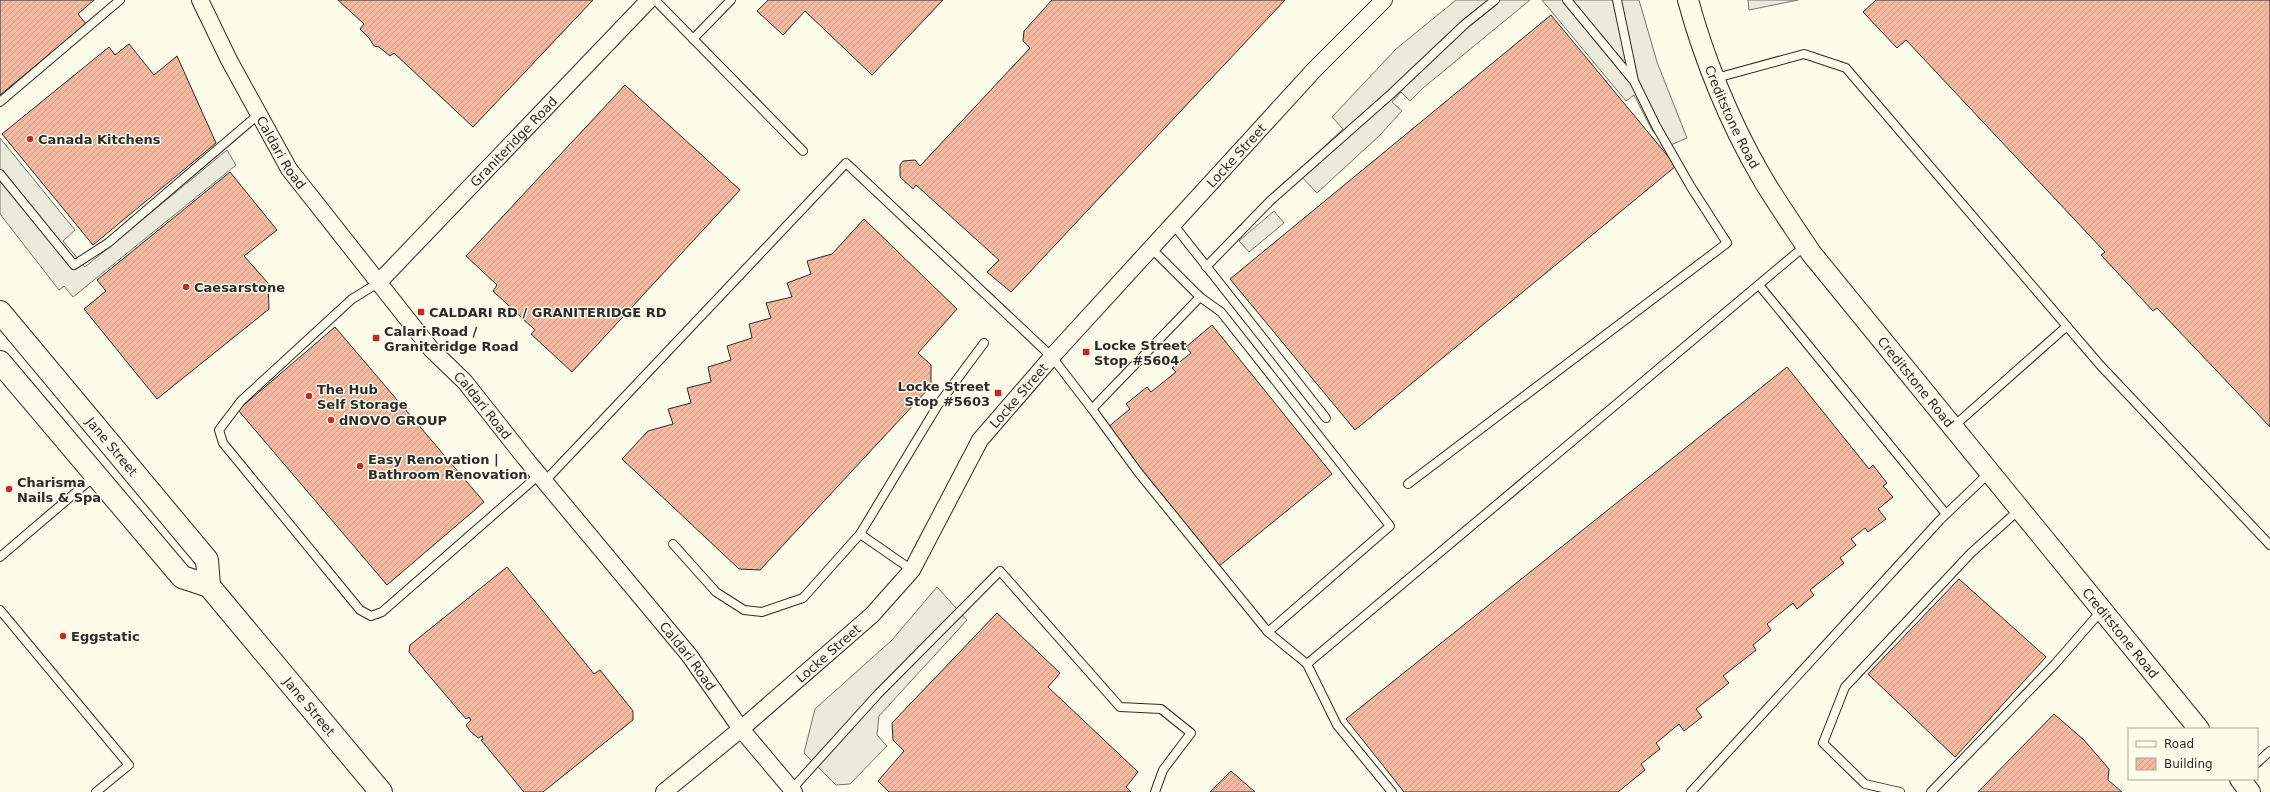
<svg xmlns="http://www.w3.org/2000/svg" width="2270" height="792" font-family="'DejaVu Sans',sans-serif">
<defs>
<pattern id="building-hatch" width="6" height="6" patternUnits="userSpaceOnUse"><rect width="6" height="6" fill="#f2b8a0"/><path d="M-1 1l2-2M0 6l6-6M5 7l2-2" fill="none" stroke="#d09e8a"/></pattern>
</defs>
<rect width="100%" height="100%" fill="#fdfbea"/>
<g fill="#eceadb" stroke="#74746e">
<path d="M1456 0H1530L1423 88 1410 101 1401 92 1392 102 1402 111 1379 136 1317 193 1297 172 1343 129 1332 117 1396 49Z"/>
<path d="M1542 0H1639L1657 62 1687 138 1666 147 1652 130 1634 95 1626 101Z"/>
<path d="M1748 0H1798L1749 10Z"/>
<path d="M0 138 75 230 63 241 85 267 227 150 236 165 73 297 64 286 59 290 0 214Z"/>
<path d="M1274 211 1284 223 1249 252 1239 241Z"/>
<path d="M937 587 967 620 879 716 877 735 887 746 850 784 836 785 804 753 815 709 892 640Z"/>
</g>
<g fill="url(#building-hatch)" stroke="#2b2b2b">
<path d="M0 0H94L78 14 86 24 0 95Z"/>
<path d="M338 0H593L473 127 394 53 390 56 379 47 374 46 369 38 360 29 364 24Z"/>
<path d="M768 0H943L872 75 805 11 783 35 757 11Z"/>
<path d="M1052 0H1285L1011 292 987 272 999 260 916 185 913 189 900 177V165L903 161 915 160 920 166 1030 48 1023 41 1024 31Z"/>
<path d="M1876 0H2270V427L2157 308 2153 311 2101 255 2105 252 1906 40 1897 48 1863 12Z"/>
<path d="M1551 15 1676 166 1355 430 1230 279Z"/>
<path d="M129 44 154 75 177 56 216 143 93 245 2 134 109 47 115 55Z"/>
<path d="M625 85 740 190 572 372 531 334 535 330 493 291 497 285 466 256Z"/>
<path d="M230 172 277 230 244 256 268 283 269 309 157 399 84 309 106 291 97 280Z"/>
<path d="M864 219 957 309 918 353 931 365V386L760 570 739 569 622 459 648 431 673 424 668 409 691 403 687 388 711 382 708 367 731 360 727 346 752 338 749 324 771 318 766 303 792 297 787 283 811 274 807 261 832 254Z"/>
<path d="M1212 325 1332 474 1219 566 1107 428 1130 409 1126 404 1147 387 1151 392 1176 372 1172 368 1191 353 1186 347Z"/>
<path d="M335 327 484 502 387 585 238 410Z"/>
<path d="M1787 367 1869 469 1873 465 1887 483 1883 486 1893 497 1878 509 1886 519 1868 532 1865 528 1851 539 1856 545 1840 558 1844 563 1810 590 1814 595 1797 609 1793 603 1767 624 1771 630 1753 645 1756 650 1723 676 1729 683 1696 709 1702 717 1684 731 1679 724 1656 743 1660 749 1641 764 1645 770 1618 792H1404L1346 719Z"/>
<path d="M507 567 594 674 600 670 633 711V720L543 792H524L481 740 483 739 482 736 478 738 470 731 466 725 471 720 469 717 466 719 409 652 410 645Z"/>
<path d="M1959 579 2046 657 1955 757 1868 674Z"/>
<path d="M997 613 1060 673 1048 687 1138 772 1126 787 1131 792H889L878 781 904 751 893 740 892 723Z"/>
<path d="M2054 714 2084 740 2109 769 2108 780 2122 792H1978Z"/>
<path d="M1231 771 1255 792H1210Z"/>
</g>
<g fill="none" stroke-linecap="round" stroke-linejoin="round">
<defs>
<g id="service">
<path d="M655 0 803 151"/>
<path d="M1567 0 1633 80"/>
<path d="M693 39 731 0"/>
<path d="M1716 78 1804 54 1846 68 2100 365 2270 545"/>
<path d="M0 102 120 0"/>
<path d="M0 174 74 265 108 243 259 114"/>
<path d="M1173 224 1326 418"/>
<path d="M1206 267 1270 201 1391 94 1465 24 1495 0"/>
<path d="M378 283 352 299 241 401 219 430 223 443 360 610 371 616 382 612 539 475"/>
<path d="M1759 285 1946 514"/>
<path d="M1200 297 1221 312 1390 526 1268 632"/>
<path d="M1092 409 1138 472 1268 632 1307 664"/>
<path d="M1954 426 2067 326"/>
<path d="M544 482 846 163 1052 357 1092 409 1200 297 1151 248"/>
<path d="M1408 484 1727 243 1691 187 1656 126 1634 81 1617 0"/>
<path d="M860 534 938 405 984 343"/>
<path d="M673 544 716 592 744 610 762 612 803 598 860 534 912 570"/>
<path d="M0 557 95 476"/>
<path d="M0 610 129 765 96 792"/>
<path d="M2257 763 2270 751"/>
<path d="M792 789 878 694 1000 571 1120 707 1161 709 1191 733 1163 770 1155 792"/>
<path d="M1392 792 1337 725 1307 664 1806 245"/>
<path d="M1691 792 1940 520 1990 472"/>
<path d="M1900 792 1865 784 1823 743 1845 687 1971 553 2020 509"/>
<path d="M1931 792 2055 664 2102 610"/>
</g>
<g id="minor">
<path id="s1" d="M200 0 229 60 289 169 431 349 465 382 525 458 689 655 741 729 794 792"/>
<path id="s2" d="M378 283 649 0"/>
<path id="s3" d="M664 792 741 729 872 615 912 570 980 440 1057 351 1315 69 1384 0"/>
</g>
<g id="tertiary">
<path id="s4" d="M1688 0C1704 59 1730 123 1761 176 1776 202 1794 227 1811 253L2199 729"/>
<path d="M2240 779 2250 792"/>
</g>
<g id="secondary">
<path id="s5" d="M0 312 207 560 209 586"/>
<path id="s6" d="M0 362 182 577 209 586 381 792"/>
</g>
</defs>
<use href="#service" stroke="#2b2b2b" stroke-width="10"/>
<use href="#minor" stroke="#2b2b2b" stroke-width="18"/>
<use href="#tertiary" stroke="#2b2b2b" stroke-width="22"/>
<use href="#secondary" stroke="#2b2b2b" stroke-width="24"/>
<use href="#service" stroke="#fdfbea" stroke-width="8"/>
<use href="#minor" stroke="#fdfbea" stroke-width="16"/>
<use href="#tertiary" stroke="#fdfbea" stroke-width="20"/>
<use href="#secondary" stroke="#fdfbea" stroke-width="22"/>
</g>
<g fill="#c62828" stroke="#fdfbea" stroke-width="1.5">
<circle cx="30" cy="139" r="4"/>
<circle cx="186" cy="287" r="4"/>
<rect x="417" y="308" width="8" height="8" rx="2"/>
<rect x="372" y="334" width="8" height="8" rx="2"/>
<rect x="1082" y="348" width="8" height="8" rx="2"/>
<rect x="994" y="389" width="8" height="8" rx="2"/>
<circle cx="309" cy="396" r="4"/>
<circle cx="331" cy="420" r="4"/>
<circle cx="360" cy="466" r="4"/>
<circle cx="9" cy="489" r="4"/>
<circle cx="63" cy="636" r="4"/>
</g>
<g text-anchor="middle" stroke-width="3" stroke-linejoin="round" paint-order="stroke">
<g font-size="13" fill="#2b2b2b" stroke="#fdfbea">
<text dy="5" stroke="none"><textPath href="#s4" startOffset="125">Creditstone Road</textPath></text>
<text dy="5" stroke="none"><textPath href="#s2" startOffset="196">Graniteridge Road</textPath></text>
<text dy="5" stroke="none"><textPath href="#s1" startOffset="173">Caldari Road</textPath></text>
<text dy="5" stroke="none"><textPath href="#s3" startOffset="863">Locke Street</textPath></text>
<text dy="5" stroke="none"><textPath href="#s4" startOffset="449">Creditstone Road</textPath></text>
<text dy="5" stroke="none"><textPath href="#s3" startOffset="539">Locke Street</textPath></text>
<text dy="5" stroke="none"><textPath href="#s1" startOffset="497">Caldari Road</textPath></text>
<text dy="5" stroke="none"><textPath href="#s5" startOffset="175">Jane Street</textPath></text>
<text dy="5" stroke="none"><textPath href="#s4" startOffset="773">Creditstone Road</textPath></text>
<text dy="5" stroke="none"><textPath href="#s3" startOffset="215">Locke Street</textPath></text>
<text dy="5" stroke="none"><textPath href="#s1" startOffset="821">Caldari Road</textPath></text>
<text dy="5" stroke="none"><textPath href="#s6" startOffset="467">Jane Street</textPath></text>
</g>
<g font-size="13" font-weight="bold" fill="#2b2b2b" stroke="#fdfbea" text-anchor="start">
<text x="38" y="144">Canada Kitchens</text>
<text x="194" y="292">Caesarstone</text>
<text x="429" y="317">CALDARI RD / GRANITERIDGE RD</text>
<text x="384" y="336">Calari Road /<tspan x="384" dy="15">Graniteridge Road</tspan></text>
<text x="1094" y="350">Locke Street<tspan x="1094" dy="15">Stop #5604</tspan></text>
<text x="990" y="391" text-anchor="end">Locke Street<tspan x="990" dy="15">Stop #5603</tspan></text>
<text x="317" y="394">The Hub<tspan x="317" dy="15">Self Storage</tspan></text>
<text x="339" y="425">dNOVO GROUP</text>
<text x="368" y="464">Easy Renovation |<tspan x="368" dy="15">Bathroom Renovation</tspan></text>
<text x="17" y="487">Charisma<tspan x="17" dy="15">Nails &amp; Spa</tspan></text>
<text x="71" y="641">Eggstatic</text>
</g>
</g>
<rect x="2128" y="728" width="130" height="52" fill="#fdfbea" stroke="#a9a89e"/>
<rect x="2136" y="741" width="20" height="6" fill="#fdfbea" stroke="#a9a89e"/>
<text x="2164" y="748" font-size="12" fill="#2b2b2b">Road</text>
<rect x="2136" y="758" width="20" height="12" fill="url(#building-hatch)" stroke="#a9a89e"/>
<text x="2164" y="768" font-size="12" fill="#2b2b2b">Building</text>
</svg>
